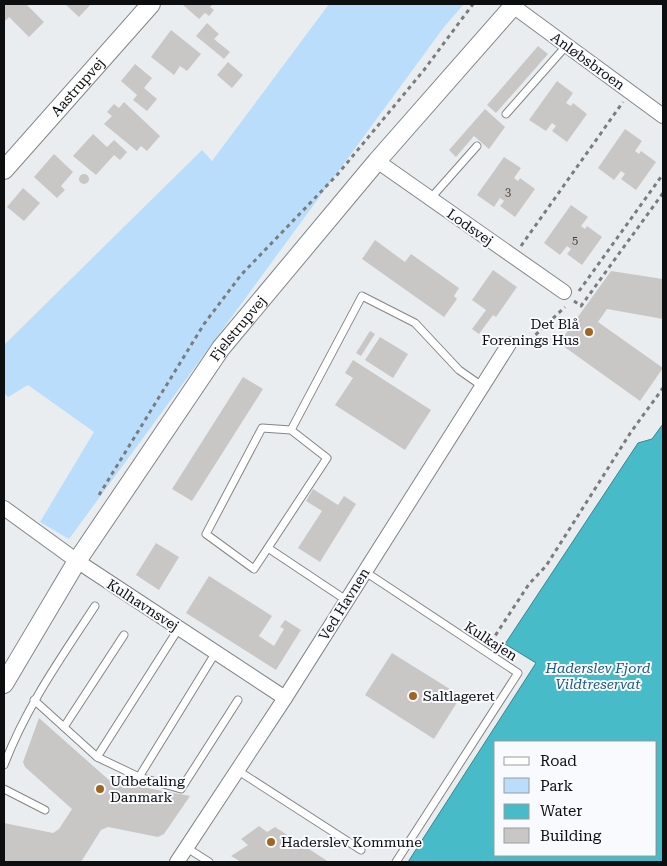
<svg xmlns="http://www.w3.org/2000/svg" width="667" height="866" font-family="'Roboto Serif',serif">
<rect width="100%" height="100%" fill="#eaedef"/>
<path fill="#baddfb" d="M329 4H464L444 27 69 539 40 522 94 432 28 385 8 397 4 393V345L202 150 212 161Z"/>
<path fill="#47bbc7" stroke="#368790" fill-rule="evenodd" d="M663 424V862H408L536 663 505 644 638 443 652 439ZM496 742H656V855H496Z"/>
<g fill="#c9c7c5">
<path d="M4 4H26L44 22 29 37 9 17 4 22Z"/>
<path d="M65 4H91L79 17Z"/>
<path d="M182 4H213L210 7 214 10 209 16 205 13 199 19Z"/>
<path d="M207 23 219 34 214 39 230 52 224 59 196 36Z"/>
<path d="M171 30 201 54 187 71 180 66 174 75 151 57Z"/>
<path d="M538 46 548 54 496 113 487 105Z"/>
<path d="M228 62 243 75 232 88 217 75Z"/>
<path d="M135 64 152 78 144 88 157 99 147 111 133 100 137 95 121 81Z"/>
<path d="M557 81 573 93 566 103 571 106 573 103 587 114 567 142 552 131 556 126 552 123 546 131 529 120Z"/>
<path d="M124 102 160 136 147 151 141 146 137 151 104 124 112 116 107 112 114 104 119 108Z"/>
<path d="M485 109 505 127 489 149 474 136 456 157 449 150Z"/>
<path d="M625 129 642 141 635 151 639 154 641 151 656 162 636 190 621 179 625 174 621 171 614 180 598 168Z"/>
<path d="M93 134 107 147 114 140 127 152 120 160 114 155 96 175 73 156Z"/>
<path d="M54 154 73 172 61 186 65 190 57 198 34 177Z"/>
<path d="M504 157 521 168 514 178 518 181 520 178 535 189 515 217 500 206 504 201 500 198 494 207 477 195Z"/>
<circle cx="84" cy="179" r="5"/>
<path d="M23 188 40 203 24 221 7 207Z"/>
<path d="M571 205 588 217 581 226 585 229 587 226 602 237 582 265 567 254 571 249 567 246 560 255 544 243Z"/>
<path d="M375 240 405 262 411 254 459 288 454 296 457 299 444 317 362 259Z"/>
<path d="M493 270 517 287 496 317 493 315 479 334 472 329 486 310 472 300Z"/>
<path d="M611 271 663 279V319L607 309 598 322 663 368 640 401 559 343Z"/>
<path d="M370 331 375 334 361 356 356 353Z"/>
<path d="M380 337 408 354 393 378 365 360Z"/>
<path d="M353 360 431 410 405 450 335 405 353 378 345 373Z"/>
<path d="M243 377 263 389 192 501 172 489Z"/>
<path d="M313 489 338 505 344 496 356 504 320 562 298 548 322 511 306 501Z"/>
<path d="M156 543 179 557 159 590 136 575Z"/>
<path d="M209 576 272 616 259 636 274 646 284 629 280 627 285 620 301 630 276 670 186 613Z"/>
<path d="M392 653 461 696 434 739 365 695Z"/>
<path d="M39 718 110 781 190 796 164 834 158 837 108 827 101 830 81 862H4V823L53 833 59 829 72 809 25 767 23 762Z"/>
<path d="M259 826 267 832 275 827 329 862H241L231 856 248 845 241 839Z"/>
</g>
<g fill="none" stroke-linecap="round" stroke-linejoin="round">
<defs>
<g id="service">
<path d="M506 114 567 45"/>
<path d="M430 199 477 146"/>
<path d="M291 430 327 458 254 569 206 534 262 428 291 430 362 296 415 323 459 370 482 386"/>
<path d="M268 548 346 600"/>
<path d="M364 571 518 673 396 862"/>
<path d="M34 700 97 757 139 777 181 789 238 700"/>
<path d="M64 727 124 635"/>
<path d="M97 757 179 628"/>
<path d="M4 765C26 707 61 658 95 606"/>
<path d="M237 770 361 850"/>
<path d="M139 777 216 652"/>
<path d="M4 789 45 810"/>
<path d="M187 848 209 862"/>
</g>
<g id="minor">
<path d="M513 6 663 116"/>
<path d="M377 161 564 292"/>
<path d="M4 508 77 561 285 698"/>
<path d="M177 862 285 698 509 344"/>
</g>
<g id="tertiary">
<path id="s1" d="M4 170 151 4"/>
<path id="s2" d="M4 684 77 561 221 348 377 161 515 4"/>
</g>
</defs>
<use href="#service" stroke="#838688" stroke-width="9"/>
<use href="#minor" stroke="#838688" stroke-width="16"/>
<use href="#tertiary" stroke="#838688" stroke-width="20"/>
<g stroke="#7a7c7d" stroke-width="3" stroke-dasharray="4 4" stroke-linecap="butt">
<path d="M521 246 623 102"/>
<path d="M579 291 663 174"/>
<path d="M574 301 581 306 663 193"/>
<path d="M522 342 529 341 565 307"/>
<path d="M99 495 204 324 241 275 337 175 424 70 473 4"/>
<path d="M491 642 529 584 546 566 631 432 663 388"/>
</g>
<use href="#service" stroke="#fff" stroke-width="7"/>
<use href="#minor" stroke="#fff" stroke-width="14"/>
<use href="#tertiary" stroke="#fff" stroke-width="18"/>
</g>
<g fill="#9e6622" stroke="#f8fafd" stroke-width="2">
<circle cx="589" cy="332" r="5"/>
<circle cx="413" cy="696" r="5"/>
<circle cx="100" cy="789" r="5"/>
<circle cx="271" cy="842" r="5"/>
</g>
<g text-anchor="middle" stroke-width="4" stroke-linejoin="round" paint-order="stroke">
<g font-size="11" fill="#3c3c3c">
<text x="508" y="196">3</text>
<text x="575" y="244">5</text>
</g>
<g font-size="14" fill="#0d0e0f" stroke="#f8fafd">
<text transform="translate(588 61) rotate(36)" y="5">Anløbsbroen</text>
<text dy="5" stroke="none"><textPath href="#s1" startOffset="111">Aastrupvej</textPath></text>
<text transform="translate(470 227) rotate(35)" y="5">Lodsvej</text>
<text dy="5" stroke="none"><textPath href="#s2" startOffset="426">Fjelstrupvej</textPath></text>
<text transform="translate(344 604) rotate(-58)" y="5">Ved Havnen</text>
<text transform="translate(143 605) rotate(33)" y="5">Kulhavnsvej</text>
<text transform="translate(491 641) rotate(33)" y="5">Kulkajen</text>
</g>
<g font-size="14" fill="#0d0e0f" stroke="#f8fafd" text-anchor="start">
<text x="579" y="329" text-anchor="end">Det Blå<tspan x="579" dy="16">Forenings Hus</tspan></text>
<text x="423" y="701">Saltlageret</text>
<text x="110" y="786">Udbetaling<tspan x="110" dy="16">Danmark</tspan></text>
<text x="281" y="847">Haderslev Kommune</text>
</g>
<g font-size="14" font-style="italic" fill="#1b5a86" stroke="#f8fafd">
<text x="598" y="673">Haderslev Fjord<tspan x="598" dy="16">Vildtreservat</tspan></text>
</g>
</g>
<rect width="667" height="866" fill="none" stroke="#0d0e0f" stroke-width="10"/>
<rect x="494" y="741" width="162" height="115" fill="#f8fafd" stroke="#9a9c9e"/>
<rect x="504" y="757" width="25" height="8" fill="#ffffff" stroke="#9a9c9e"/>
<text x="540" y="766" font-size="15" fill="#0d0e0f">Road</text>
<rect x="504" y="778" width="25" height="15" fill="#baddfb" stroke="#9a9c9e"/>
<text x="540" y="791" font-size="15" fill="#0d0e0f">Park</text>
<rect x="504" y="804" width="25" height="15" fill="#47bbc7" stroke="#9a9c9e"/>
<text x="540" y="816" font-size="15" fill="#0d0e0f">Water</text>
<rect x="504" y="828" width="25" height="15" fill="#c9c7c5" stroke="#9a9c9e"/>
<text x="540" y="841" font-size="15" fill="#0d0e0f">Building</text>
</svg>
